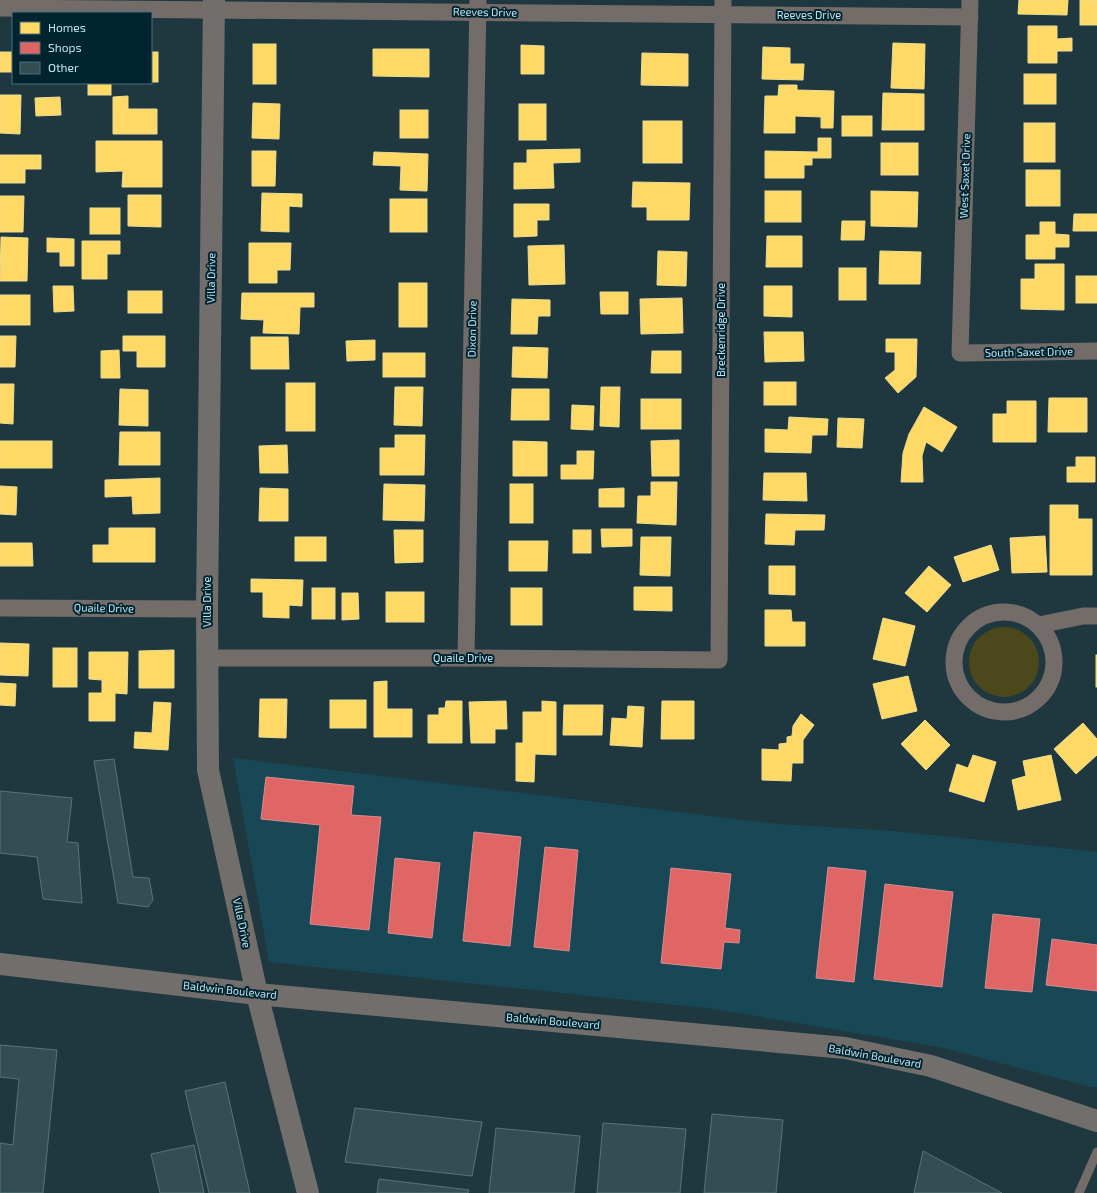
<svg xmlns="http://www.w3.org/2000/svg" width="1097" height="1193" font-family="'Exo 2',sans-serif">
<rect width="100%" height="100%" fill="#1f3840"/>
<path fill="#184856" d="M233 758 777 824 893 831 1097 852V1087H1091L944 1048 715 1009 269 962Z"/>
<circle fill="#4b481b" cx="1004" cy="662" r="35"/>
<g fill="#ffd966" stroke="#ebdc90">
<path d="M1019 0H1068L1067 15 1018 14Z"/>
<rect x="1080" y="0" width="17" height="25"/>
<path d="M1028 26H1057V39L1072 38V51H1057V63H1028Z"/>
<path d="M893 43 925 44 924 89 891 88Z"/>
<rect x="253" y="44" width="23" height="40"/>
<path d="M521 45 544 46V74H521Z"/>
<path d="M763 47 790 48V64H804L803 80 762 79Z"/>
<path d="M373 49H429V77L373 76Z"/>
<rect x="0" y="52" width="13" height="20"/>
<rect x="151" y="52" width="7" height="30"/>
<path d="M642 53 688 54V86L641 85Z"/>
<rect x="1024" y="74" width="32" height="30"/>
<rect x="88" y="83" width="23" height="12"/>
<path d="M779 85H797V90L834 91 833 128H821V117L795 116V133H764L765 96H778Z"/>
<path d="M883 93 924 94V130H882Z"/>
<path d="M0 95H21L20 134 0 133Z"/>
<path d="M128 96V109H157V134H113V97Z"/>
<path d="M60 97 61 115 36 116 35 98Z"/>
<path d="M253 103 280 104 279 139 252 138Z"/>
<rect x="519" y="104" width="27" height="36"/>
<rect x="400" y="110" width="28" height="28"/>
<rect x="842" y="116" width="30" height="20"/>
<rect x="643" y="121" width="39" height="42"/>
<rect x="1024" y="123" width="31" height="39"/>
<path d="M818 138H831V158H812V165H804V178H765V151L818 152Z"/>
<path d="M96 141H162V187H122L123 171 96 172Z"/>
<rect x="881" y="143" width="37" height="32"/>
<path d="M580 149V162L553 163 554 188 514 189V163H527V150Z"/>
<path d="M252 151H276L275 186H252Z"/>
<path d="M374 152 428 154 427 191 400 190 401 166 373 165Z"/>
<path d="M0 155H41V169H25V183H0Z"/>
<rect x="1026" y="170" width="34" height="36"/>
<path d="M633 182 690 183 689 220H647V207H632Z"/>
<rect x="765" y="191" width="36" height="31"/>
<path d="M871 191 918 192 917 227 871 226Z"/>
<path d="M262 193 302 194V207L289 206V232L261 231Z"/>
<path d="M128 195H161V227L128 226Z"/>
<path d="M0 196H24L23 232H0Z"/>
<rect x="390" y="199" width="37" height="33"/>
<path d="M514 204H549V220H537V236L514 237Z"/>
<rect x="90" y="208" width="30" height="26"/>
<path d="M1074 214H1097V231H1073Z"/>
<path d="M842 221H865L864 240H841Z"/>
<path d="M1040 222H1055V234L1069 235V247H1055V259H1026V235H1040Z"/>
<path d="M767 236H802V267H766Z"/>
<path d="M1 237 28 238 27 281H0Z"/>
<path d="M47 238 74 239V266H60V252H47Z"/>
<path d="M82 241H120V254H107V279H82Z"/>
<path d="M249 243H291L290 270H277V283H249Z"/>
<path d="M564 245 565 284 529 285 528 246Z"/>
<path d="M658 251 687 252 686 286 657 285Z"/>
<path d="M880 251 921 252 920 284H879Z"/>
<path d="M1035 264H1064V310L1021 309V279H1035Z"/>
<rect x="839" y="268" width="27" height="32"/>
<rect x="1076" y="276" width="21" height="27"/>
<rect x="399" y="283" width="28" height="44"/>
<path d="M53 286H73L74 311 54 312Z"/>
<path d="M764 286H792V317L764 316Z"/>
<rect x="128" y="291" width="34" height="22"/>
<path d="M600 292H628V314H601Z"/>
<path d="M242 293H314V307H300L299 334 263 333 264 320 241 319Z"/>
<rect x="0" y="295" width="30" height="30"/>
<path d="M682 298 683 333 641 334 640 299Z"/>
<path d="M512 299 550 300V316H538L537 334H511Z"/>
<path d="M764 332H803L804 361 765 362Z"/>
<path d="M0 336H16L15 367H0Z"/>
<path d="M123 336H165V367H137V351H123Z"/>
<path d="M251 337H288L289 369H251Z"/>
<path d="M886 339H917L916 377 898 393 885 378 895 370V352H886Z"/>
<path d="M375 340V360L347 361 346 341Z"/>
<path d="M513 347 548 348 547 378 512 377Z"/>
<path d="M119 350 120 378H101V351Z"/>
<path d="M652 351H681V373H651Z"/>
<rect x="383" y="353" width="42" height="24"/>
<rect x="764" y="382" width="32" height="23"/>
<rect x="286" y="383" width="29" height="48"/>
<path d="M0 384H14L13 424 0 423Z"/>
<path d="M395 387H423L422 426 394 425Z"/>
<path d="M601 387H620L619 427 600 426Z"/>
<path d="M120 389 148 390V426L119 425Z"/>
<path d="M512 389H549V420H511Z"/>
<path d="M1049 398H1087V432H1048Z"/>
<rect x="641" y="399" width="40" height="30"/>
<path d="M1007 401H1036V442H993V414H1007Z"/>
<path d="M572 405 594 406 593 430 571 429Z"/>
<path d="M924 407 957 427 942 452 926 442 922 456 923 482H901L903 453 909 434Z"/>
<path d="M789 417 828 419 827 435H812L811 453 765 452V429L788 430Z"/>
<path d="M838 418 864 419 862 448 837 447Z"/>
<path d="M120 432H160V465H119Z"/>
<path d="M395 435H425L424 475H380V448H395Z"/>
<path d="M679 440V476H652L651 441Z"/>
<rect x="0" y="441" width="52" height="27"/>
<path d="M513 441 547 442V476H513Z"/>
<path d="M287 445 288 473H260L259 446Z"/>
<path d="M577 451H594L593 479H561V465H577Z"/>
<path d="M1076 457H1095V482H1067V467H1076Z"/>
<path d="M764 473H806L807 501 763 500Z"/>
<path d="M160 478V513L133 514 132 496 105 497V480Z"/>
<path d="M651 482H677L676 525 637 523 638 496H651Z"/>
<path d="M384 484 425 485 424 521 383 520Z"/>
<rect x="510" y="484" width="23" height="39"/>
<path d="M0 486 17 487 16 515 0 514Z"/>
<path d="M260 488 288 489V521H259Z"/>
<path d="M624 488V507H599V489Z"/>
<path d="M1050 505H1078V519H1092V575H1050Z"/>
<path d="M766 514 825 515 824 530H795L794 545 765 544Z"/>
<path d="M109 528H155V562H93V545H109Z"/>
<path d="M601 529H632V546L602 547Z"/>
<path d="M394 530H423V562L395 563Z"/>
<rect x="573" y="530" width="18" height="23"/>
<path d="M1045 536 1047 572 1012 573 1010 538Z"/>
<rect x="295" y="537" width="31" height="24"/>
<path d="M641 537H671L670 576 640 575Z"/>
<path d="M509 541H548L547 571H509Z"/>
<path d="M0 543H32L33 566H0Z"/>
<path d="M991 545 999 570 963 582 954 557Z"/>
<path d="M769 566H795V595L769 594Z"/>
<path d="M929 566 951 585 927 612 905 593Z"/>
<path d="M251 579 303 580 302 606 289 605V618L263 617V592H251Z"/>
<path d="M634 587H672V611L634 610Z"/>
<rect x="312" y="588" width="23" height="31"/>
<rect x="511" y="588" width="31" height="37"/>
<rect x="386" y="592" width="38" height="30"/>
<path d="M342 593H358L359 619 342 620Z"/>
<path d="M765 610H791L792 622H805V646H765Z"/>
<path d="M883 618 915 626 905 666 873 659Z"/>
<path d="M0 643 29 644 28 676 0 675Z"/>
<rect x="53" y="648" width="24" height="39"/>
<path d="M174 650V688H139V651Z"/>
<path d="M89 652H128L127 694 115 693V721H89V693H102V680L89 679Z"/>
<rect x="1096" y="655" width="1" height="32"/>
<path d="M908 676 917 711 882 719 873 684Z"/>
<path d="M387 681V709H412V737H374V682Z"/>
<path d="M0 683 16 684 15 706 0 705Z"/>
<path d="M260 699H287L286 738 259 737Z"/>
<rect x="330" y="700" width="36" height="28"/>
<path d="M446 701H462V743H428V715H439V708H445Z"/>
<path d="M506 701 507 729H495V743H471L469 702Z"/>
<path d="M542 701 556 702V755L535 754 534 782 516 781V743H523V712H542Z"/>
<path d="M662 701H694V739H661Z"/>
<path d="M154 702 171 703 168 750 134 748 135 732 152 733Z"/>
<path d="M564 705H603L602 735H563Z"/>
<path d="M628 706 644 707 642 747 610 745 612 718 627 719Z"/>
<path d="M801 714 814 725 803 740V763H792L791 781 762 780V749L779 750V744L787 743V737L792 736 793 726Z"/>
<path d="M925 720 950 745 926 770 901 744Z"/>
<path d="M1083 723 1097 739V755L1076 774 1054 749Z"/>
<path d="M973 755 996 762 984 802 949 791 957 764 968 768Z"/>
<path d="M1051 755 1061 800 1018 810 1012 780 1026 776 1023 761Z"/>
</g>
<g fill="#e06666" stroke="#d68c90">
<path d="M266 777 354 786 351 815 381 817 369 930 310 924 320 825 261 819Z"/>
<path d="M474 832 521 837 510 946 463 941Z"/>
<path d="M545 847 578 850 569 951 534 947Z"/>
<path d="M395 858 440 863 432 938 388 933Z"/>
<path d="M828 867 866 871 854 982 816 978Z"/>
<path d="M671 868 731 874 725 928 740 930 739 943 724 942 721 969 661 963Z"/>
<path d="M885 884 953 892 942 987 874 979Z"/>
<path d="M993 914 1040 919 1032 992 985 988Z"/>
<path d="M1052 939 1097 945V991L1046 985Z"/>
</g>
<g fill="#344d52" stroke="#577479">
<path d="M114 759 133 877 149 878 153 900 148 907 118 903 94 761Z"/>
<path d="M0 791 72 798 67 842 78 843 82 903 43 899 37 857 0 853Z"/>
<path d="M0 1045 57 1050 43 1193H0V1143L13 1145 19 1079 0 1077Z"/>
<path d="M225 1082 250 1193H209L185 1091Z"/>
<path d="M355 1108 482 1122 472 1176 345 1162Z"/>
<path d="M712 1114 783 1120 776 1193H704Z"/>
<path d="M603 1123 686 1129 680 1193H597Z"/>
<path d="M496 1128 580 1136 574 1193H489Z"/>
<path d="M194 1145 204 1193H160L151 1154Z"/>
<path d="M923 1151 1002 1193H914Z"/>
<path d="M379 1179 469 1190 468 1193H377Z"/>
</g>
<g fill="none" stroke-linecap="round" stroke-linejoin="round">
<path stroke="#736c69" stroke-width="9" d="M1079 1193 1097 1152"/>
<g stroke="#736c69" stroke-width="17">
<path d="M970 0 960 353 1097 351"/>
<path d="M0 8 970 17"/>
<path d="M0 608 207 609"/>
<circle cx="1004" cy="662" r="50"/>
<path d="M1039 625 1083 616H1097"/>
<path d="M207 658H466L719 660 723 0"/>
<path d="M466 658 478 0"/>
</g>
<g stroke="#726e6b" stroke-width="22">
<path d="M214 0 207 609 208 770 257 994 308 1193"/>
<path d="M0 964 257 994 845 1048 931 1066 1097 1121"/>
</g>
</g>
<g text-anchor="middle" stroke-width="4" stroke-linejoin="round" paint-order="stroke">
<g font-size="11" fill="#bde3f1" stroke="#01242f">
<text transform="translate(485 12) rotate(1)" y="4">Reeves Drive</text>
<text x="809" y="19">Reeves Drive</text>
<text transform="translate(965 176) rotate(-88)" y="4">West Saxet Drive</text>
<text transform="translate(211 278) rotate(-89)" y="4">Villa Drive</text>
<text transform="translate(472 329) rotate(-89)" y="4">Dixon Drive</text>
<text transform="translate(721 330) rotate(-90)" y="4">Breckenridge Drive</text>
<text transform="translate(1029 352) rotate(-1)" y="4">South Saxet Drive</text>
<text transform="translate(207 602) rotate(-90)" y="4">Villa Drive</text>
<text transform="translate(104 608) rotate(1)" y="4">Quaile Drive</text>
<text x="463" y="662">Quaile Drive</text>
<text transform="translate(242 923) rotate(78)" y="4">Villa Drive</text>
<text transform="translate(230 990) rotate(6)" y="4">Baldwin Boulevard</text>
<text transform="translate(553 1021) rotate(5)" y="4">Baldwin Boulevard</text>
<text transform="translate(875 1056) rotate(10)" y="4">Baldwin Boulevard</text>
</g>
</g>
<rect x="12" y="12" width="140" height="72" fill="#01242f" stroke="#4c707d"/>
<rect x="20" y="22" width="20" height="12" fill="#ffd966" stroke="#4c707d"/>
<text x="48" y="32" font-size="12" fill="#bde3f1">Homes</text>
<rect x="20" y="42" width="20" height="12" fill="#e06666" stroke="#4c707d"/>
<text x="48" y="52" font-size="12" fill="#bde3f1">Shops</text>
<rect x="20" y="62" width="20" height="12" fill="#344d52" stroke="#4c707d"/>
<text x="48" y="72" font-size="12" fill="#bde3f1">Other</text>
</svg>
